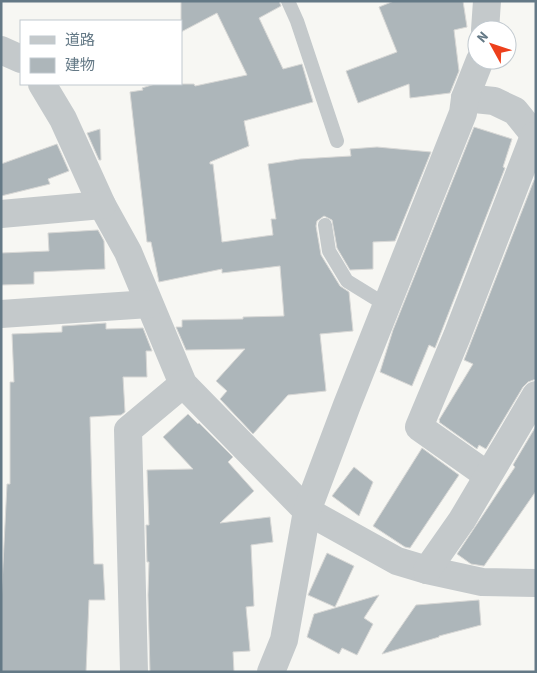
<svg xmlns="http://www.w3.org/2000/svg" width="537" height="673" font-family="'Source Sans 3','Noto Sans JP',sans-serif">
<rect width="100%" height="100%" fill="#f7f7f3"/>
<g fill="#adb6ba" stroke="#d8d8d6">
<path d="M181 1H279L281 6 259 18 283 69 302 64 313 102 244 121 249 146 210 162V164H213L222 242 273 235 271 219H276L268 164 300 159 351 156 350 149 377 147 431 152 395 241 373 242V269L350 270 337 248 332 220 324 216 317 221 316 226 321 255 340 286 349 292 353 331 320 334 326 391 288 395 253 434 220 399 227 391 216 381 245 349 186 350 176 327H182V320L243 319V317L284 316 280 266 222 273V269L159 282 151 242H147L130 92 143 90 142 88 155 84H194L195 86 247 75 217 13 181 32Z"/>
<path d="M394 1H463L467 27 454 30 459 71 450 93 410 98 409 84 358 103 346 71 397 52 379 7Z"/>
<path d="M474 127 512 139 503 167 505 168 435 348 429 345 412 386 380 372 393 330Z"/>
<path d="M100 129 101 160H99L87 133Z"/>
<path d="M57 144 69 171 48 179 50 184 1 196V164Z"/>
<path d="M534 180H536V379L528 382 523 387 486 449 479 445 477 449 439 422 440 421 439 420 473 364 464 360Z"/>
<path d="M98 230 104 241 105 269 34 272V284L1 285V253L49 251 48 233Z"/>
<path d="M106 323V329L143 328 152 351H146L147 377H123L125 412 121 415 90 417 94 564H103L105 600H89L86 672H1V605L7 484H10V382H14L12 334 62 332V326Z"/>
<path d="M188 414 198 424 199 423 233 457 228 462 254 491 220 523 270 517 273 542 251 545 254 606 246 607 250 651 233 652 234 672H150L148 595 149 562H147L146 525H149L147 470 193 469 163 437Z"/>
<path d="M536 426V491L484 566 471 564 457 554 515 467 513 465Z"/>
<path d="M422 448 459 475 410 548 405 547 373 526Z"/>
<path d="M354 467 373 482 359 516 332 496Z"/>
<path d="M327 553 354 566 335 607 308 595Z"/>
<path d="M379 595 364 618 373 624 357 655 342 648 339 654 307 637 314 614Z"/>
<path d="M479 600 481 625 439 636V637L382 654 416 605Z"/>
</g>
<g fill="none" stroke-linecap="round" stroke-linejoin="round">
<g stroke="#c4c9cb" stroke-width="14">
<path d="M288 1 297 21 337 141"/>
<path d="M325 225 329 251 347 281 386 305"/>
</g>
<g stroke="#c4c9cb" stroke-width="28">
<path d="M485 30 487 1"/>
<path d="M1 50 21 59"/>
<path d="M42 84 63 119 102 205 128 252 183 384 307 511 397 561 427 570 482 582 536 583"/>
<path d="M465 98 494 101 515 111 536 137"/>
<path d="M1 214 102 205"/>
<path d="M1 314 149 304"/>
<path d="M487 475 419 427 457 336 534 136"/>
<path d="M427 570 462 520 536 395"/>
<path d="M134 672 128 430 183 384"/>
<path d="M271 672 284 640 307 511 347 405 463 113 465 98 480 60"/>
</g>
</g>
<rect width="537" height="673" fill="none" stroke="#647986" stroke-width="5"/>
<rect x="20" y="20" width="162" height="65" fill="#ffffff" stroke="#c1c9cf"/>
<rect x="30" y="36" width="25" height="8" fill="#c4c9cb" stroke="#c1c9cf"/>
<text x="65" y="45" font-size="15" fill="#647986">道路</text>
<rect x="30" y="58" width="25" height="15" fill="#adb6ba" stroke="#c1c9cf"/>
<text x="65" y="70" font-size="15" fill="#647986">建物</text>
<g transform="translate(492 45) rotate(310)"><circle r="24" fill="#ffffff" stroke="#c1c9cf"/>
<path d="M0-4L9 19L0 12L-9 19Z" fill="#ed401c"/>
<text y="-8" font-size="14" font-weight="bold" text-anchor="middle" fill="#647986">N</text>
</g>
</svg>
